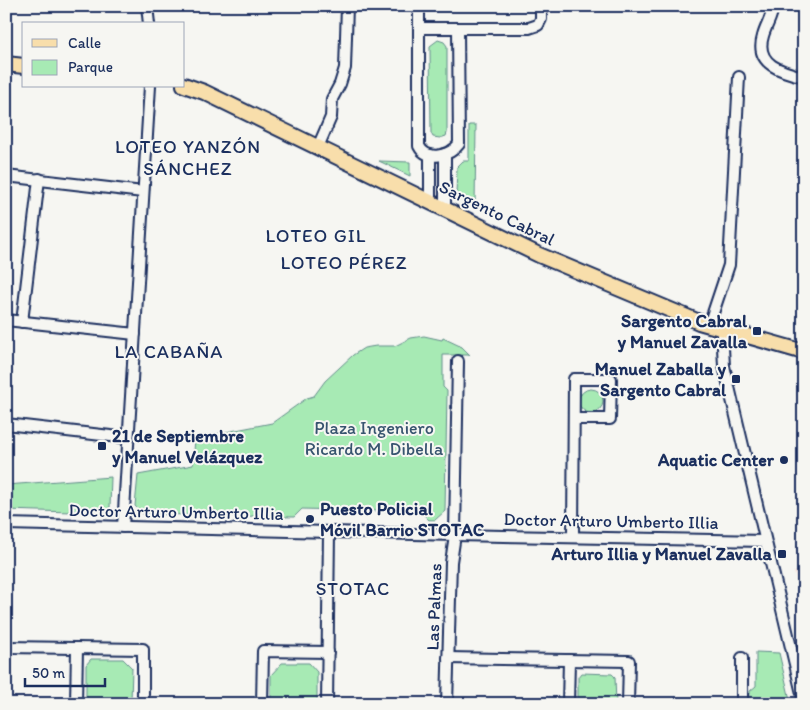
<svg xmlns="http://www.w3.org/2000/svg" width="810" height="710" font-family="Itim,sans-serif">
<rect width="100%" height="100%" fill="#f6f6f2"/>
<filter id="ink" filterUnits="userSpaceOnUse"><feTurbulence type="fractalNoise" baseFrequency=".02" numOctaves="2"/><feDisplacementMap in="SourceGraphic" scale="10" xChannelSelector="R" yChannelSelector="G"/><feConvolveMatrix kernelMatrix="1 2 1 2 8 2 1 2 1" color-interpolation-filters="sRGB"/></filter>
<g filter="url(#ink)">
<path fill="#f8e6e0" d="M804 569V589L799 590 794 572Z"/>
<g fill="#a7eab4" stroke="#618c89">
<path d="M438 40 444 42 447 46V133L446 136 440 138 433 137 431 133 430 46Z"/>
<path d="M469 125H476L475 206 460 199 456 195 457 167 463 161H469Z"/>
<path d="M379 161 410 162V176Z"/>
<path d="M424 336 442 340 443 338 462 347 470 355H443V387L447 391 445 511 435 520H429L421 512 302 509 294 517 143 514 135 506 138 475 193 465 195 438 272 423 307 398 314 396 325 381 353 355 364 348 376 346H395L411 338Z"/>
<circle cx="591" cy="401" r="12"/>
<path d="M111 477 110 507 104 513 6 510V485Z"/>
<path d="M756 652 779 653 791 704H750V691L756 686Z"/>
<path d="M91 659H123L132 668 131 701 128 704H91L86 699V665Z"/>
<path d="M282 663H309L317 672V704H276L271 699V675Z"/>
<path d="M581 673 612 674 615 677 616 704H578V677Z"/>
</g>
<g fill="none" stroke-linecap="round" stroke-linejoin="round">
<defs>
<g id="minor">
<path d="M147 6 149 24"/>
<path d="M419 6V146C427 162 450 156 459 144L458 28"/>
<path d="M773 6C772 18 766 25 763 36 754 65 783 72 804 77"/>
<path d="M419 28H529L538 25 541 19V6"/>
<path d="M318 147 331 117 332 99 340 84 345 68 347 6"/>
<path d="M6 176 143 192"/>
<path d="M430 202V155"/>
<path d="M445 209V154"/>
<path d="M6 320 135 334"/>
<path d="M22 322 39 179"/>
<path d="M709 325 729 265 739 77"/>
<path d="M722 329 724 366 804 702"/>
<path d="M6 424 128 438"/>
<path d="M6 524 455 535 765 541"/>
<path d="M123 527 150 86"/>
<path d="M573 537 574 379H611L610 419H574"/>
<path d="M6 647 143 649V704"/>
<path d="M448 658 629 661 628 704"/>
<path d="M76 704 77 648"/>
<path d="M262 704 263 651 328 652"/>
<path d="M327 704 329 532"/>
<path d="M447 704 451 562 455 535 458 361"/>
<path d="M568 704 569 660"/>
<path d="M742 704V658"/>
</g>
<g id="major">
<path d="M6 64 24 66"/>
<path d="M184 85 204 92 539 255 699 322 804 352"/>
</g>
</defs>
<use href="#minor" stroke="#1b2f5e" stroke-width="14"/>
<use href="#major" stroke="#1b2f5e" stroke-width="18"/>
<use href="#minor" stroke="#f6f6f2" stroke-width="10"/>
<use href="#major" stroke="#f8deab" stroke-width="14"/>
</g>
</g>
<g fill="#1b2f5e" stroke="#f6f6f2" stroke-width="2">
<rect x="752" y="326" width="10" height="10" rx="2.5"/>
<rect x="731" y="374" width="10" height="10" rx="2.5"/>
<rect x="97" y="441" width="10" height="10" rx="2.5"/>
<circle cx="784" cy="460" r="5"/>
<circle cx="310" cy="519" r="5"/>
<rect x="777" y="549" width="10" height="10" rx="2.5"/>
</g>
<g text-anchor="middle" stroke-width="4" stroke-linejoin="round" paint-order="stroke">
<g font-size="18" fill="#1b2f5e" stroke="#f6f6f2">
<text transform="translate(497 213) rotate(26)" y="6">Sargento Cabral</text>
<text transform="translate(176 512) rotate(1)" y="6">Doctor Arturo Umberto Illia</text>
<text transform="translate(611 521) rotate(1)" y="6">Doctor Arturo Umberto Illia</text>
<text transform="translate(434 607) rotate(-88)" y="6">Las Palmas</text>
</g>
<g font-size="18" font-weight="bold" fill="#1b2f5e" stroke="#f6f6f2" text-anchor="end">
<text x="747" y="327">Sargento Cabral<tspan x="747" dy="21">y Manuel Zavalla</tspan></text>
<text x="726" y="375">Manuel Zaballa y<tspan x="726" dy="21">Sargento Cabral</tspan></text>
<text x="112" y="442" text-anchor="start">21 de Septiembre<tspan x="112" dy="21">y Manuel Velázquez</tspan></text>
<text x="774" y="466">Aquatic Center</text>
<text x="320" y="515" text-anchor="start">Puesto Policial<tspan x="320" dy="21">Móvil Barrio STOTAC</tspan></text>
<text x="772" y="560">Arturo Illia y Manuel Zavalla</text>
</g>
<g font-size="18" fill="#37546f" stroke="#f6f6f2">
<text x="374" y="434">Plaza Ingeniero<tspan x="374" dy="21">Ricardo M. Dibella</tspan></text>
</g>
<g font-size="19" letter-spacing="1" fill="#1b2f5e" stroke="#f6f6f2">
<text x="188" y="153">LOTEO YANZÓN<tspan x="188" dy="22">SÁNCHEZ</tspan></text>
<text x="316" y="242">LOTEO GIL</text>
<text x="344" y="269">LOTEO PÉREZ</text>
<text x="169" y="358">LA CABAÑA</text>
<text x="353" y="595">STOTAC</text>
</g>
</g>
<rect width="810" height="710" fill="none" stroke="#f6f6f2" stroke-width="25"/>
<rect x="12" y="12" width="785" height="685" fill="none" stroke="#1b2f5e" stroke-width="2" filter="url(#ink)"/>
<rect x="22" y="22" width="162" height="65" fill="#f6f6f2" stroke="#9ea6b7"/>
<rect x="32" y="39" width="25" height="8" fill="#f8deab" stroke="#9ea6b7"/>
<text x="68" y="48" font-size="15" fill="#1b2f5e">Calle</text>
<rect x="32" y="60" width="25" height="15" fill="#a7eab4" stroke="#9ea6b7"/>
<text x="68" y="72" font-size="15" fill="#1b2f5e">Parque</text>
<path d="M25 678v8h80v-8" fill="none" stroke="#1b2f5e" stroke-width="2.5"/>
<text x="32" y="678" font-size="15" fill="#1b2f5e" stroke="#f6f6f2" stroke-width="4" paint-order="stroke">50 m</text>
</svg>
